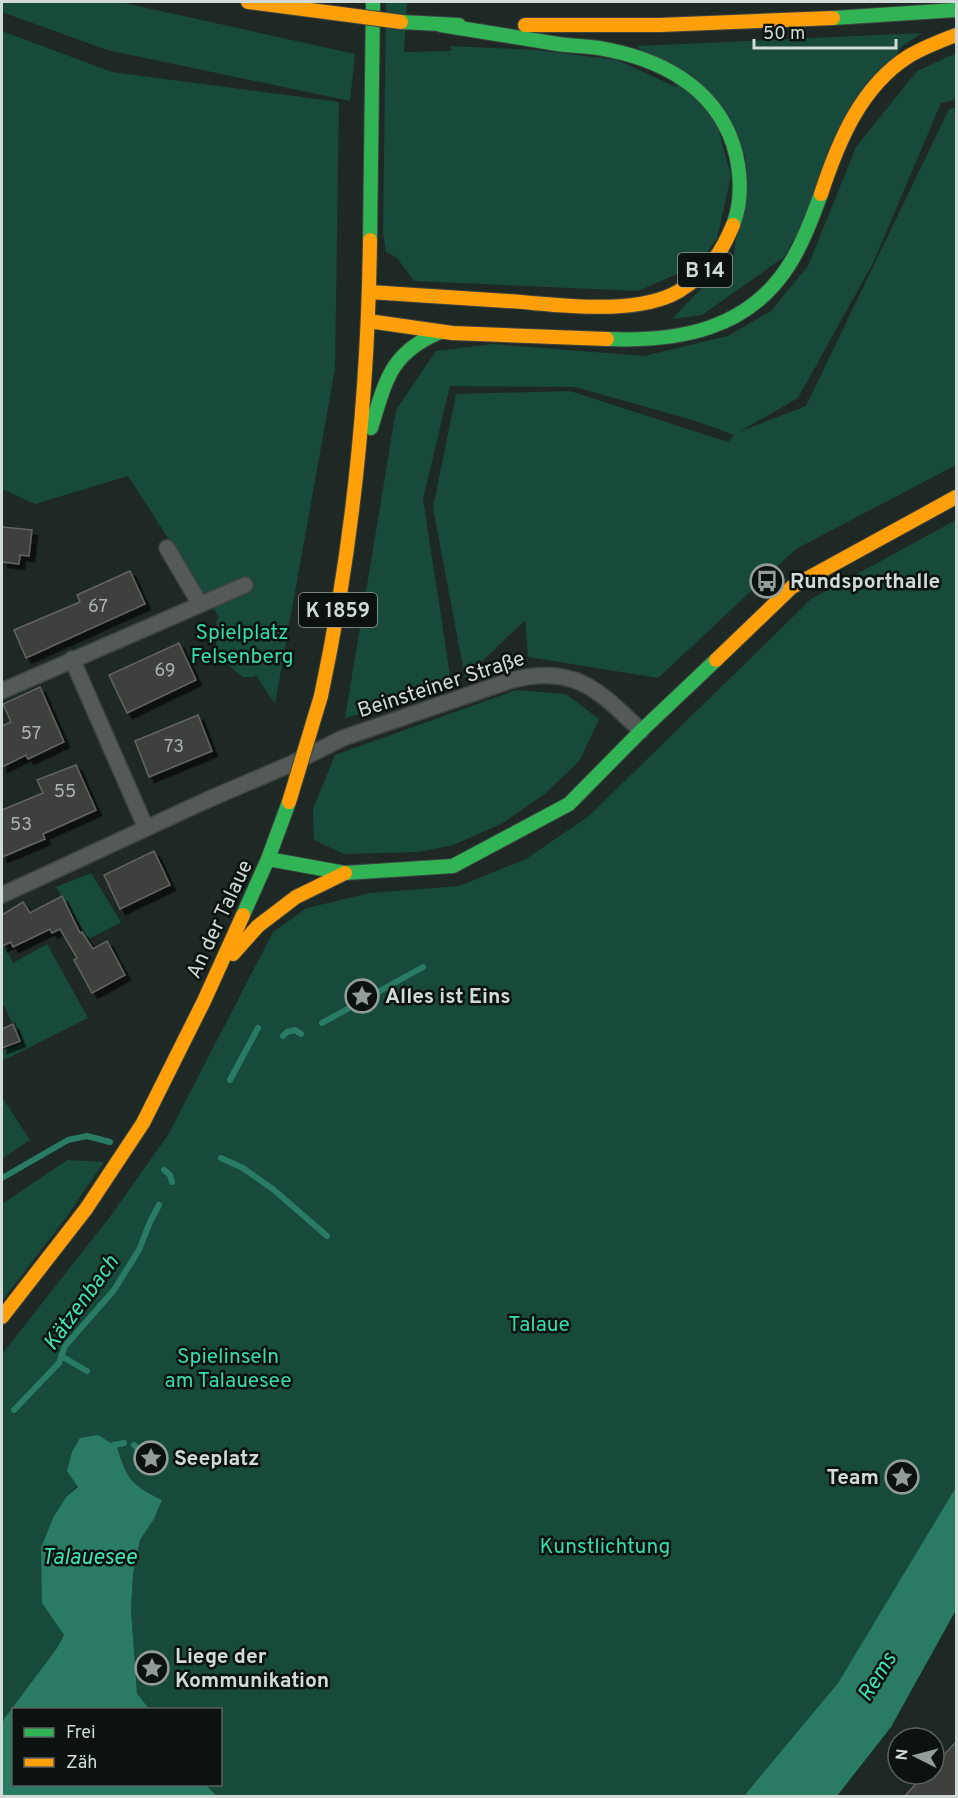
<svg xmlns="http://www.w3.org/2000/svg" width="958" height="1798" font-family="Overpass,sans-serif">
<defs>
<filter id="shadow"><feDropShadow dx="5.5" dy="5.5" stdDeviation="0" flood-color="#0009"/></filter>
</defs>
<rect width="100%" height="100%" fill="#1e2824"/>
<g fill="#174a3a">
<path d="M2 2H120L355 54 350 101 107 50 2 12Z"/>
<path d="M386 2H407L404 52 452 51 450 46 537 50 617 60 685 91 718 128 731 176 717 239 698 265 638 291 414 281 397 258 386 252 383 232Z"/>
<path d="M2 31 112 72 339 102 335 369 275 704 256 675 254 677H243C218 657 213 652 217 619L219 617 128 476 35 504 2 489Z"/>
<path d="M922 33 901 47 784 257 702 315 672 319 734 254 746 157 637 46Z"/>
<path d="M956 53V100L941 103 873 263 798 398 739 432 806 406 949 109 956 107V465L796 549 658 678 528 657 525 620 465 678 433 508 456 394 570 391 728 442 734 435 696 421 575 387 450 386 423 499 452 688 345 718 396 410 436 351 493 344 644 356 728 336 771 311 808 266 856 147 917 71Z"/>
<path d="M956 520V1487L838 1683 744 1796H217L206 1785 220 1784V1710L149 1709 137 1693 131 1610 133 1574 140 1540 154 1519 162 1500C131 1485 127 1479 117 1447L67 1496 42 1603 64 1635 57 1648 4 1719 2 1725V1354L109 1218 168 1135 273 932 307 908 370 893 459 886 526 859 589 816 811 599Z"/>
<path d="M516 690 566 694 599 719 580 760 546 793 503 823 453 845 419 852 344 854 314 840 313 809 335 755Z"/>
<path d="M91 873 121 922 89 939 56 887Z"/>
<path d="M47 944 88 1018 2 1061V1051L23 1042 15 1022 12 1023 4 1006H2V947L4 946 13 963Z"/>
<path d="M2 1097 30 1140 2 1159Z"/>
<path d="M67 1160 104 1162 65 1219 2 1301V1204Z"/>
</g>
<g fill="#297c63">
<path d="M98 1435 117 1447C127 1479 131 1485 162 1500L154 1519 140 1540 133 1574 131 1610 137 1693 149 1709 14 1710V1784L206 1785 217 1796H2V1725L4 1719 57 1648 64 1635 42 1603 41 1548 53 1518 67 1496 78 1487 67 1471 72 1452 80 1438Z"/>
<path d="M956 1487V1610L891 1727 837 1796H744L838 1683Z"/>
</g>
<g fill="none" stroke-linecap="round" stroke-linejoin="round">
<g stroke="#297c63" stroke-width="6">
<path d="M322 1023 423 967"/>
<path d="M283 1036 287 1032 295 1030 301 1034"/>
<path d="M230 1080 258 1028"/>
<path d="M221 1158 243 1168 274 1190 327 1236"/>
<path d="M164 1170 170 1175 172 1182"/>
<path d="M2 1178 68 1140 87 1136 110 1142"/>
<path d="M61 1356 87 1371"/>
<path d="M14 1410 59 1363 65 1346 114 1290 139 1250 150 1222 159 1205"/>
<path d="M114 1445 124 1443"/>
<path d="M134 1445 138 1449"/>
</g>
</g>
<g fill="#3d3f3c" stroke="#636462" stroke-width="1.5" filter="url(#shadow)">
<path d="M2 527 32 530 29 556 20 555 19 564 2 562Z"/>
<path d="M130 571 145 604 26 658 14 630 80 602 77 595Z"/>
<path d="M179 643 196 680 127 713 109 675Z"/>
<path d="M40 687 64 742 28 759 26 755 2 767V726L11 722 3 704Z"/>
<path d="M198 715 212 751 149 777 135 741Z"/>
<path d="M76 765 96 810 43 834 45 839 2 857V810L43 793 37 780Z"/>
<path d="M154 851 170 885 120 909 104 875Z"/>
<path d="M62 896 80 933 82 932 93 949 107 941 125 975 92 993 74 960 77 958 60 929 52 933 50 929 13 947 11 942 2 946V915L23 902 30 913Z"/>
<path d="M13 1024 20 1041 2 1048V1029Z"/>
<path d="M957 1741V1797H904L925 1774H934V1765Z"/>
</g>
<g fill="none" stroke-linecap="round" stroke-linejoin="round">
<defs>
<g id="street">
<path d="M167 548 200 604"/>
<path d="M72 659 146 828"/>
<path d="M2 691 245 585"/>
<path d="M2 895 207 800 291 764 343 738 512 680C574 664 599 690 641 731"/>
</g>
<g id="fast">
<path d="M833 18 956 10"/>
<path d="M401 22 459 25"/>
<path d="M441 25C480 31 519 38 558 44 572 46 586 46 599 48 658 58 713 85 733 144 741 169 743 200 733 225"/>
<path d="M370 240 373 2"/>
<path d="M607 339C678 342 748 330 789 265 803 243 812 218 821 194"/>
<path d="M371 428C386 380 390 353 440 332"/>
<path d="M268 859 289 802"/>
<path d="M243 915 268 859 345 873 453 866 569 804 641 731 716 660"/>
</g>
<g id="slow">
<path d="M248 2 341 14"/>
<path d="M525 25H660L833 18"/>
<path d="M821 194C838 142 861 86 909 56 924 47 940 41 956 35"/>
<path d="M369 292C415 295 461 298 507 301 556 304 635 317 679 291 707 274 721 254 733 225"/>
<path d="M368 321 452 333 607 339"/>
<path d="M716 660 792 587 956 497"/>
<path d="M321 696C353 546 368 393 370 240"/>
<path d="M233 954 258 926 296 897 345 873"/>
<path d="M2 1317 86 1209 143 1123 204 1001 243 915"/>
</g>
</defs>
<use href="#street" stroke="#3d4441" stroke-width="18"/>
<use href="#fast" stroke="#3d4441" stroke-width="16"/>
<use href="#slow" stroke="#3d4441" stroke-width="16"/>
<use href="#street" stroke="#545a58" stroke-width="15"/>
<use href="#fast" stroke="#30b455" stroke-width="14"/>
<use href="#slow" stroke="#ff9f0a" stroke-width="14"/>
<defs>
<g id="slow-bridge">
<path d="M341 14 401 22"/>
<path d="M289 802 321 696"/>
</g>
</defs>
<use href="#slow-bridge" stroke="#3d4441" stroke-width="16" stroke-linecap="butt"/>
<use href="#slow-bridge" stroke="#ff9f0a" stroke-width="14"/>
</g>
<defs>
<symbol id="bus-ring" viewBox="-11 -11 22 22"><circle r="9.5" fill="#0b120f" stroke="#929c98" stroke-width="1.5"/><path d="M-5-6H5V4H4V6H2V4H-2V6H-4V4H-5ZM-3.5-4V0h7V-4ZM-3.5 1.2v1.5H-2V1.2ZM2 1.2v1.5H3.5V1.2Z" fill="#929c98"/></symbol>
<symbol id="sight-ring" viewBox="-11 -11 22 22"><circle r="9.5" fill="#0b120f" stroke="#929c98" stroke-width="1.5"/><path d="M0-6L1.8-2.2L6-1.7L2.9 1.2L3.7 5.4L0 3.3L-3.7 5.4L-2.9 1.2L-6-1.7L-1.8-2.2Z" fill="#929c98"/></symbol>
</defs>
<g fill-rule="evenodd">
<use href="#bus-ring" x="748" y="562" width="38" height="38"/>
<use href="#sight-ring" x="343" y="977" width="38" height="38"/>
<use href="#sight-ring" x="132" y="1439" width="38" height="38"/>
<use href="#sight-ring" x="883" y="1458" width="38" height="38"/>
<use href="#sight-ring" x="133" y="1649" width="38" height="38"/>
</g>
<g text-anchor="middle" stroke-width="5" stroke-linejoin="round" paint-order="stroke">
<g font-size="18" fill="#abb3b0">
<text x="98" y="612">67</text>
<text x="165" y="676">69</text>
<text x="31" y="739">57</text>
<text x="174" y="752">73</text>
<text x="65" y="797">55</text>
<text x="21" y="830">53</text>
</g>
<g fill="#0b120f" stroke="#959e9a" stroke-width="1.5">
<rect x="678" y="253" width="54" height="34" rx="4.5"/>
<rect x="299" y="593" width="78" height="34" rx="4.5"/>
</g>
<g font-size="20" font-weight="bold" fill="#d0dad6">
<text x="705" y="277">B 14</text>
<text x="338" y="617">K 1859</text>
</g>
<g font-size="21" font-weight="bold" fill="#d0dad6" stroke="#0b120f" text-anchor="start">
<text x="790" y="588">Rundsporthalle</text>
<text x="385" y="1003">Alles ist Eins</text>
<text x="174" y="1465">Seeplatz</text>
<text x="879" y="1484" text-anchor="end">Team</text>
<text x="175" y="1663">Liege der<tspan x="175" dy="24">Kommunikation</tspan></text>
</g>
<g font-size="21" fill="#34dcae" stroke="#0b120f">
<text x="242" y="639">Spielplatz<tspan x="242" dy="24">Felsenberg</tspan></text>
<text x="539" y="1331">Talaue</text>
<text x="228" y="1363">Spielinseln<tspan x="228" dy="24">am Talauesee</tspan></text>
<text x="605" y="1553">Kunstlichtung</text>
</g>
<g font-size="21" fill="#d0dad6" stroke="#0b120f">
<text transform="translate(441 684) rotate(-18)" y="7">Beinsteiner Straße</text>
<text transform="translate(219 919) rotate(-65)" y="7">An der Talaue</text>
</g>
<g font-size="22" font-style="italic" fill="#3ee2b3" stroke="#0b120f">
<text transform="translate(80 1302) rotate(-54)" y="8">Kätzenbach</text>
<text x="89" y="1564">Talauesee</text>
<text transform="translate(876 1676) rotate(-58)" y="8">Rems</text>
</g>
</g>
<rect width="958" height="1798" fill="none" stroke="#d0dad6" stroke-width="6"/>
<rect x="12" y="1708" width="210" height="78" fill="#0b120f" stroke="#5a625f" stroke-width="1.5"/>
<rect x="24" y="1728" width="30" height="9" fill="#30b455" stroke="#5a625f" stroke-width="1.5"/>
<text x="66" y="1738" font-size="18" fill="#d0dad6">Frei</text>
<rect x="24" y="1758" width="30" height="9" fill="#ff9f0a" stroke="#5a625f" stroke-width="1.5"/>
<text x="66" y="1768" font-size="18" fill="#d0dad6">Zäh</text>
<g transform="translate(916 1756) rotate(276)"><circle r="28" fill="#0b120f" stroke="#5a625f" stroke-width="1.5"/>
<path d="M0-4.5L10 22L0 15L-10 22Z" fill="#929c98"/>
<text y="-9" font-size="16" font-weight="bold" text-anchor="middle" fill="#d0dad6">N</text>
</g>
<path d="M754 39v9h142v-9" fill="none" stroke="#d0dad6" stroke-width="3"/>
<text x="763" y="39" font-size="18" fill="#d0dad6" stroke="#0b120f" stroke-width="4.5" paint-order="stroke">50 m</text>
</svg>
